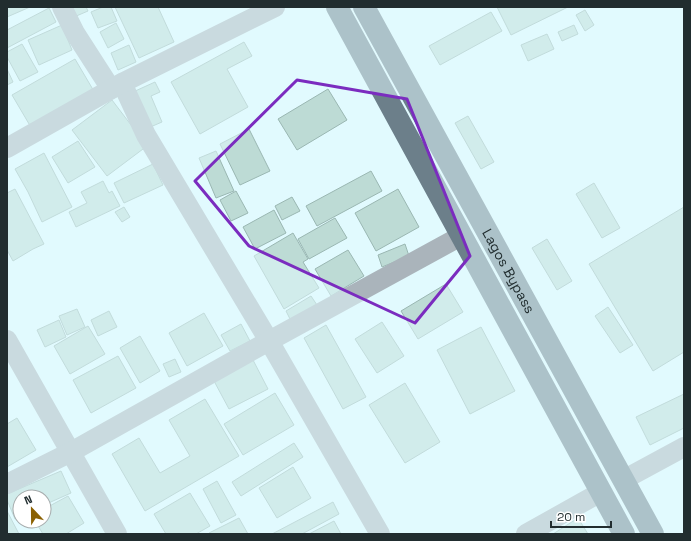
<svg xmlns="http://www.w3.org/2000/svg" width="691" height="541" font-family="'Space Grotesk',sans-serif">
<rect width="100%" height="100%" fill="#e1fafe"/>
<g fill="#bddbd5" stroke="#9ab7b2">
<path d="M7 7H30L7 17Z"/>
<path d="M70 7H86L88 11 74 17Z"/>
<path d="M103 7H111L117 21 98 28 91 12Z"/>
<path d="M115 7H158L174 42 139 58Z"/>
<path d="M497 7H568L511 35Z"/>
<path d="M49 8 56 22 7 48V30Z"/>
<path d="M585 10 594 25 585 31 576 15Z"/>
<path d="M491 12 502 31 440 65 429 46Z"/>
<path d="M116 23 124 39 108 48 100 32Z"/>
<path d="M62 25 72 50 39 65 28 40Z"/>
<path d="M574 25 578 34 562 41 558 32Z"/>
<path d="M547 34 554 49 528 61 521 45Z"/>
<path d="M244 42 252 56 227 69 248 107 200 134 171 82Z"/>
<path d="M22 44 38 72 20 81 7 57V52Z"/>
<path d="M129 45 136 62 118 70 111 53Z"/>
<path d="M75 59 95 93 32 129 12 95Z"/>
<path d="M7 69 13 82 7 85Z"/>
<path d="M155 82 160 92 151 96 162 122 148 128 133 92Z"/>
<path d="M328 89 347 120 297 150 278 119Z"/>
<path d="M112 100 147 146 107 176 72 130Z"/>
<path d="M468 116 494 162 481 169 455 123Z"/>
<path d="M249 129 270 171 240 185 220 144Z"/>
<path d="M78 141 95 167 68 183 52 157Z"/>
<path d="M216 151 234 191 216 198 199 158Z"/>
<path d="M44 153 72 207 42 222 28 192 15 169Z"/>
<path d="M153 164 163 185 124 203 114 183Z"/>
<path d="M371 171 382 191 317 226 306 206Z"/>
<path d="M103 181 109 193 112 191 120 206 76 227 69 212 87 203 81 192Z"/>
<path d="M594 183 620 228 602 238 576 194Z"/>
<path d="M15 189 44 244 33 249 13 261 7 250V193Z"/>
<path d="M398 189 419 227 376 251 355 213Z"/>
<path d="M236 191 248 213 231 221 220 200Z"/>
<path d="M292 197 300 211 282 220 275 206Z"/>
<path d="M124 207 130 217 122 222 115 212Z"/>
<path d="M684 207V352L653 371 589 264Z"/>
<path d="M274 210 286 233 255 249 243 227Z"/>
<path d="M335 218 347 238 309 259 298 239Z"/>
<path d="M293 233 308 259 303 262 319 288 284 309 254 256Z"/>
<path d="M547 239 572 281 557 290 532 248Z"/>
<path d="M405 244 409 256 382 267 378 255Z"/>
<path d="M348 250 364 276 331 296 315 269Z"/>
<path d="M446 284 463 312 418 339 401 311Z"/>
<path d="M311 296 317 305 291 321 286 311Z"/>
<path d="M608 307 633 345 620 353 595 316Z"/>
<path d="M77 309 85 327 67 335 59 316Z"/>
<path d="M109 311 117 327 98 336 91 320Z"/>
<path d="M204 313 223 346 187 366 169 333Z"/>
<path d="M59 320 66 337 45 347 37 330Z"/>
<path d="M382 322 404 356 377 373 355 339Z"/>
<path d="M241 324 250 341 230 351 221 335Z"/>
<path d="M326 325 366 397 343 409 304 338Z"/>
<path d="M88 326 105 354 70 374 54 346Z"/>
<path d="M481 327 515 391 470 414 437 350Z"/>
<path d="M140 336 160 371 140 383 120 348Z"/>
<path d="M118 356 136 388 91 413 73 380Z"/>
<path d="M175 359 181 372 169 377 163 364Z"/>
<path d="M253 360 268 389 229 409 214 381Z"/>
<path d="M405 383 440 442 405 463 369 405Z"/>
<path d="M275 393 294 425 243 455 224 424Z"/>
<path d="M684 394V428L650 445 636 417Z"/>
<path d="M205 399 239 456 145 511 112 454 139 438 160 473 190 456 169 420Z"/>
<path d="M17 418 36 450 7 467V424Z"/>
<path d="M294 443 303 457 241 496 232 482Z"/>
<path d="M293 467 311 498 277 518 259 488Z"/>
<path d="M61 471 71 493 44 505V497H20V516L15 519 7 500V494Z"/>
<path d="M217 481 236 515 221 523 203 489Z"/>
<path d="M190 493 210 526 196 534H166L154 514Z"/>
<path d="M68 496 84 523 66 534H43L35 521H44V509Z"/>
<path d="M333 502 339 514 302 534H272Z"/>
<path d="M7 511 19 534H7Z"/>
<path d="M239 518 248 534H208L209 533Z"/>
<path d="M578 518 588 534H553Z"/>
<path d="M334 521 341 534H309Z"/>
</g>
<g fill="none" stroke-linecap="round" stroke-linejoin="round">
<g stroke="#aab4bb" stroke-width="20">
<path d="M62 7 75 33 111 89"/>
<path d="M122 83 146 135 269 341 380 534"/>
<path d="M7 148 122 83 275 7"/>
<path d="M7 340 117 534"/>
<path d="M623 480 684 447"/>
<path d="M7 484 71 452 269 341 461 236"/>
<path d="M526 534 601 492"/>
</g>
<g stroke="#6c7f8a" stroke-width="22">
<path d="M337 7 624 534"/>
<path id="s1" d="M364 7 653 534"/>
</g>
</g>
<path d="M0 0H691V541H0ZM297 80 407 99 470 256 415 323 249 246 195 181Z" fill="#e1fafe" fill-opacity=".55" fill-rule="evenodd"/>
<path fill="none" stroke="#7b2cbf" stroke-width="3" stroke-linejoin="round" d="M297 80 407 99 470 256 415 323 249 246 195 181Z"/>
<g text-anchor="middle" stroke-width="3" stroke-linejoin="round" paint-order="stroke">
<g font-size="14" fill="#212d2f" stroke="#fff">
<text dy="5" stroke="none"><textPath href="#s1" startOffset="301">Lagos Bypass</textPath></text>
</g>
</g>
<rect width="691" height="541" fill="none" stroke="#212d2f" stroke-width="16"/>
<g transform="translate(32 509) rotate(338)"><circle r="19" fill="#ffffff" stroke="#a6abac"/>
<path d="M0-3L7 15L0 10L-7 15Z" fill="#8b6103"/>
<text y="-6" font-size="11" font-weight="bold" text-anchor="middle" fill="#212d2f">N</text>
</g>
<path d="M551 521v6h60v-6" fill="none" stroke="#212d2f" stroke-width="2"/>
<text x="557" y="521" font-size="12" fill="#212d2f" stroke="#ffffff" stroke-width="3" paint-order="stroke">20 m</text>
</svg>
